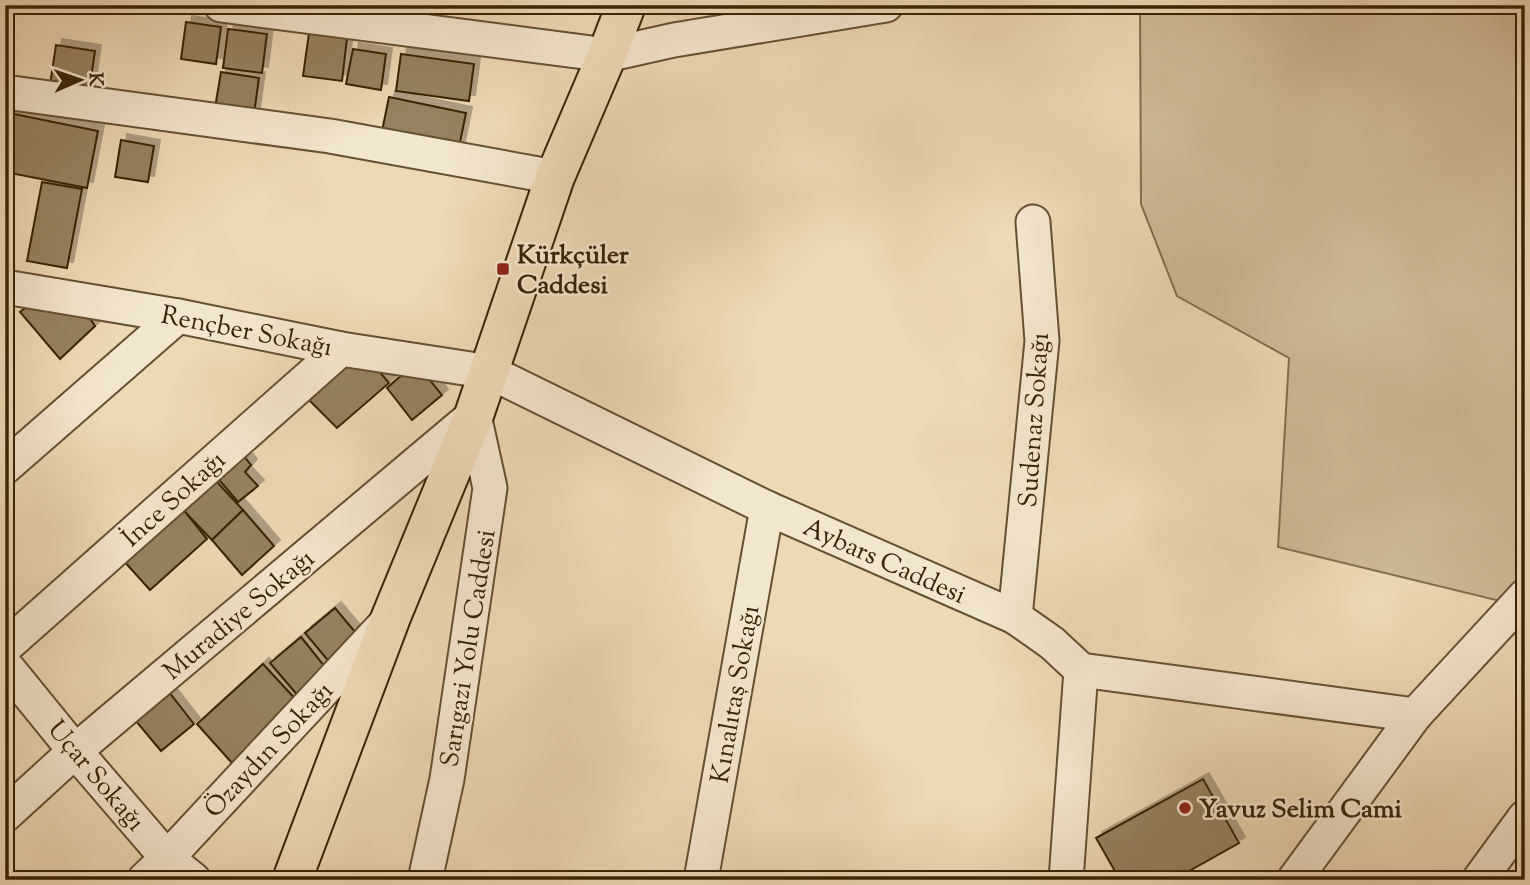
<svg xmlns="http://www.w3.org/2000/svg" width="1530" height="885" font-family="'Sorts Mill Goudy',serif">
<defs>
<filter id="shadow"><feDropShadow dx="6" dy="-6" stdDeviation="0" flood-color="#0004"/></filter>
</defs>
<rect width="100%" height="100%" fill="#edd9b4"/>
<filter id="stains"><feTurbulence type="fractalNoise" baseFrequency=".00286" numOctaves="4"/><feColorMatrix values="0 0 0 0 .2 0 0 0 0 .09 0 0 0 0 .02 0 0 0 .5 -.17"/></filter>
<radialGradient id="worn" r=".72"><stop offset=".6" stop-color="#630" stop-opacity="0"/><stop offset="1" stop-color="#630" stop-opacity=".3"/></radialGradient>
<path fill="#ceba96" stroke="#826f4e" stroke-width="2" d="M1140 5H1525V575L1504 602 1278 547 1289 358 1177 296 1141 204Z"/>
<g fill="#968260" stroke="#372406" stroke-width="2" filter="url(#shadow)">
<path d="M186 22 221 27 216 64 181 59Z"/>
<path d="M228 29 267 34 262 73 223 68Z"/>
<path d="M309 33 347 38 342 81 303 76Z"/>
<path d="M56 45 95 51 89 91 50 85Z"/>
<path d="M353 49 386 54 381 90 346 84Z"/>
<path d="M401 54 474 64 469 101 396 91Z"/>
<path d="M221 72 259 78 254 114 215 108Z"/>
<path d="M389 97 466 113 458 152 381 136Z"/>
<path d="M9 113 98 131 87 188 5 172V133Z"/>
<path d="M121 140 154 146 148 182 115 177Z"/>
<path d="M42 182 82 189 67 268 27 261Z"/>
<path d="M36 299 80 304 95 326 60 359 20 312Z"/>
<path d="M353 360 373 364 389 383 337 428 309 400Z"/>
<path d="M416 363 442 395 412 420 387 388Z"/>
<path d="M243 455 251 465 245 472 258 486 238 502 215 475Z"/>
<path d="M216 481 243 510 212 540 184 511Z"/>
<path d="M182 508 207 539 150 590 123 560Z"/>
<path d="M243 510 274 546 242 575 212 540Z"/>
<path d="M335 608 361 639 331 664 305 633Z"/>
<path d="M301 637 330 673 300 698 270 663Z"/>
<path d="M263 664 299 703 232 763 197 724Z"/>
<path d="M169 692 194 724 161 751 135 720Z"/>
<path d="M1203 779 1239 843 1173 880H1120L1096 838Z"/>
</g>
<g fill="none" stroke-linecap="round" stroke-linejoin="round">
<defs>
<g id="minor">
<path d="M221 5 607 55 674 40 886 5"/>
<path d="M5 92 330 136 555 177"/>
<path d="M5 287 178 316 341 349 490 372 767 508 1015 617 1052 643 1081 670 1066 880"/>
<path d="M5 467 178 316"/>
<path d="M1015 617 1042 341 1033 222"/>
<path d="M5 647 341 349"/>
<path d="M5 665 75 751 167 858 194 880"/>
<path d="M1081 670 1415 715 1525 596"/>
<path d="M5 815 75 751 474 415 490 488 447 779 425 880"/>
<path d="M144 880 167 858 387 622"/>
<path d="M701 880 767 508"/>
<path d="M1294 880 1415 715"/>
<path d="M1479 880 1525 817"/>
</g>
<path id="major" d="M292 880 391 617 474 415 555 177 607 55 626 5"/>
</defs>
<use href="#minor" stroke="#645132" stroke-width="37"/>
<use href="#major" stroke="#372406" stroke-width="42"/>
<use href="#minor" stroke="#f3e6ce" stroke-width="33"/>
<use href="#major" stroke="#edd9b4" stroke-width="38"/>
</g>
<g fill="#8f2418" stroke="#f3e6ce" stroke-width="2.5">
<rect x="496" y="262" width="14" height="14" rx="3.5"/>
<circle cx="1185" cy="808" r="7"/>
</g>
<g text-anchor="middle" stroke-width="5" stroke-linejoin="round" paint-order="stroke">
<g font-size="26" font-weight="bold" fill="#372406" stroke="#f3e6ce" text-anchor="start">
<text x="517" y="263">Kürkçüler<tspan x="517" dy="30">Caddesi</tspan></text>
<text x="1199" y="817">Yavuz Selim Cami</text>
</g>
<g font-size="26" fill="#372406" stroke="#f3e6ce">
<text transform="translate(247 330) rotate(11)" y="9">Rençber Sokağı</text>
<text transform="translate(1033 420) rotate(-86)" y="9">Sudenaz Sokağı</text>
<text transform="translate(173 498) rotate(-42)" y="9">İnce Sokağı</text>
<text transform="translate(885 560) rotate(24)" y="9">Aybars Caddesi</text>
<text transform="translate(238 614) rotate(-40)" y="9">Muradiye Sokağı</text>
<text transform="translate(467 648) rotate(-81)" y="9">Sarıgazi Yolu Caddesi</text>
<text transform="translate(734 694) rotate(-80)" y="9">Kınalıtaş Sokağı</text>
<text transform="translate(268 749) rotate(-47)" y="9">Özaydın Sokağı</text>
<text transform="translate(97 775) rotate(50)" y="9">Uçar Sokağı</text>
</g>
</g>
<rect width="1530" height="885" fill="none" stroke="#edd9b4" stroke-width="28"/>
<rect x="7" y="7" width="1516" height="871" fill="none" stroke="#372406" stroke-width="3.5"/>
<rect x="14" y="14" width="1502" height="857" fill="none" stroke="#372406" stroke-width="2"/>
<g transform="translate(80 80) rotate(88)" stroke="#f3e6ce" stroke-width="5" paint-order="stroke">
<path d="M0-5L12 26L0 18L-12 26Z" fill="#372406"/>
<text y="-10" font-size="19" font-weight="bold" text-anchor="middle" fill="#372406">K</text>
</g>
<rect width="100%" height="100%" filter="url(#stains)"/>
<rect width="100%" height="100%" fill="url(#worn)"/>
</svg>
